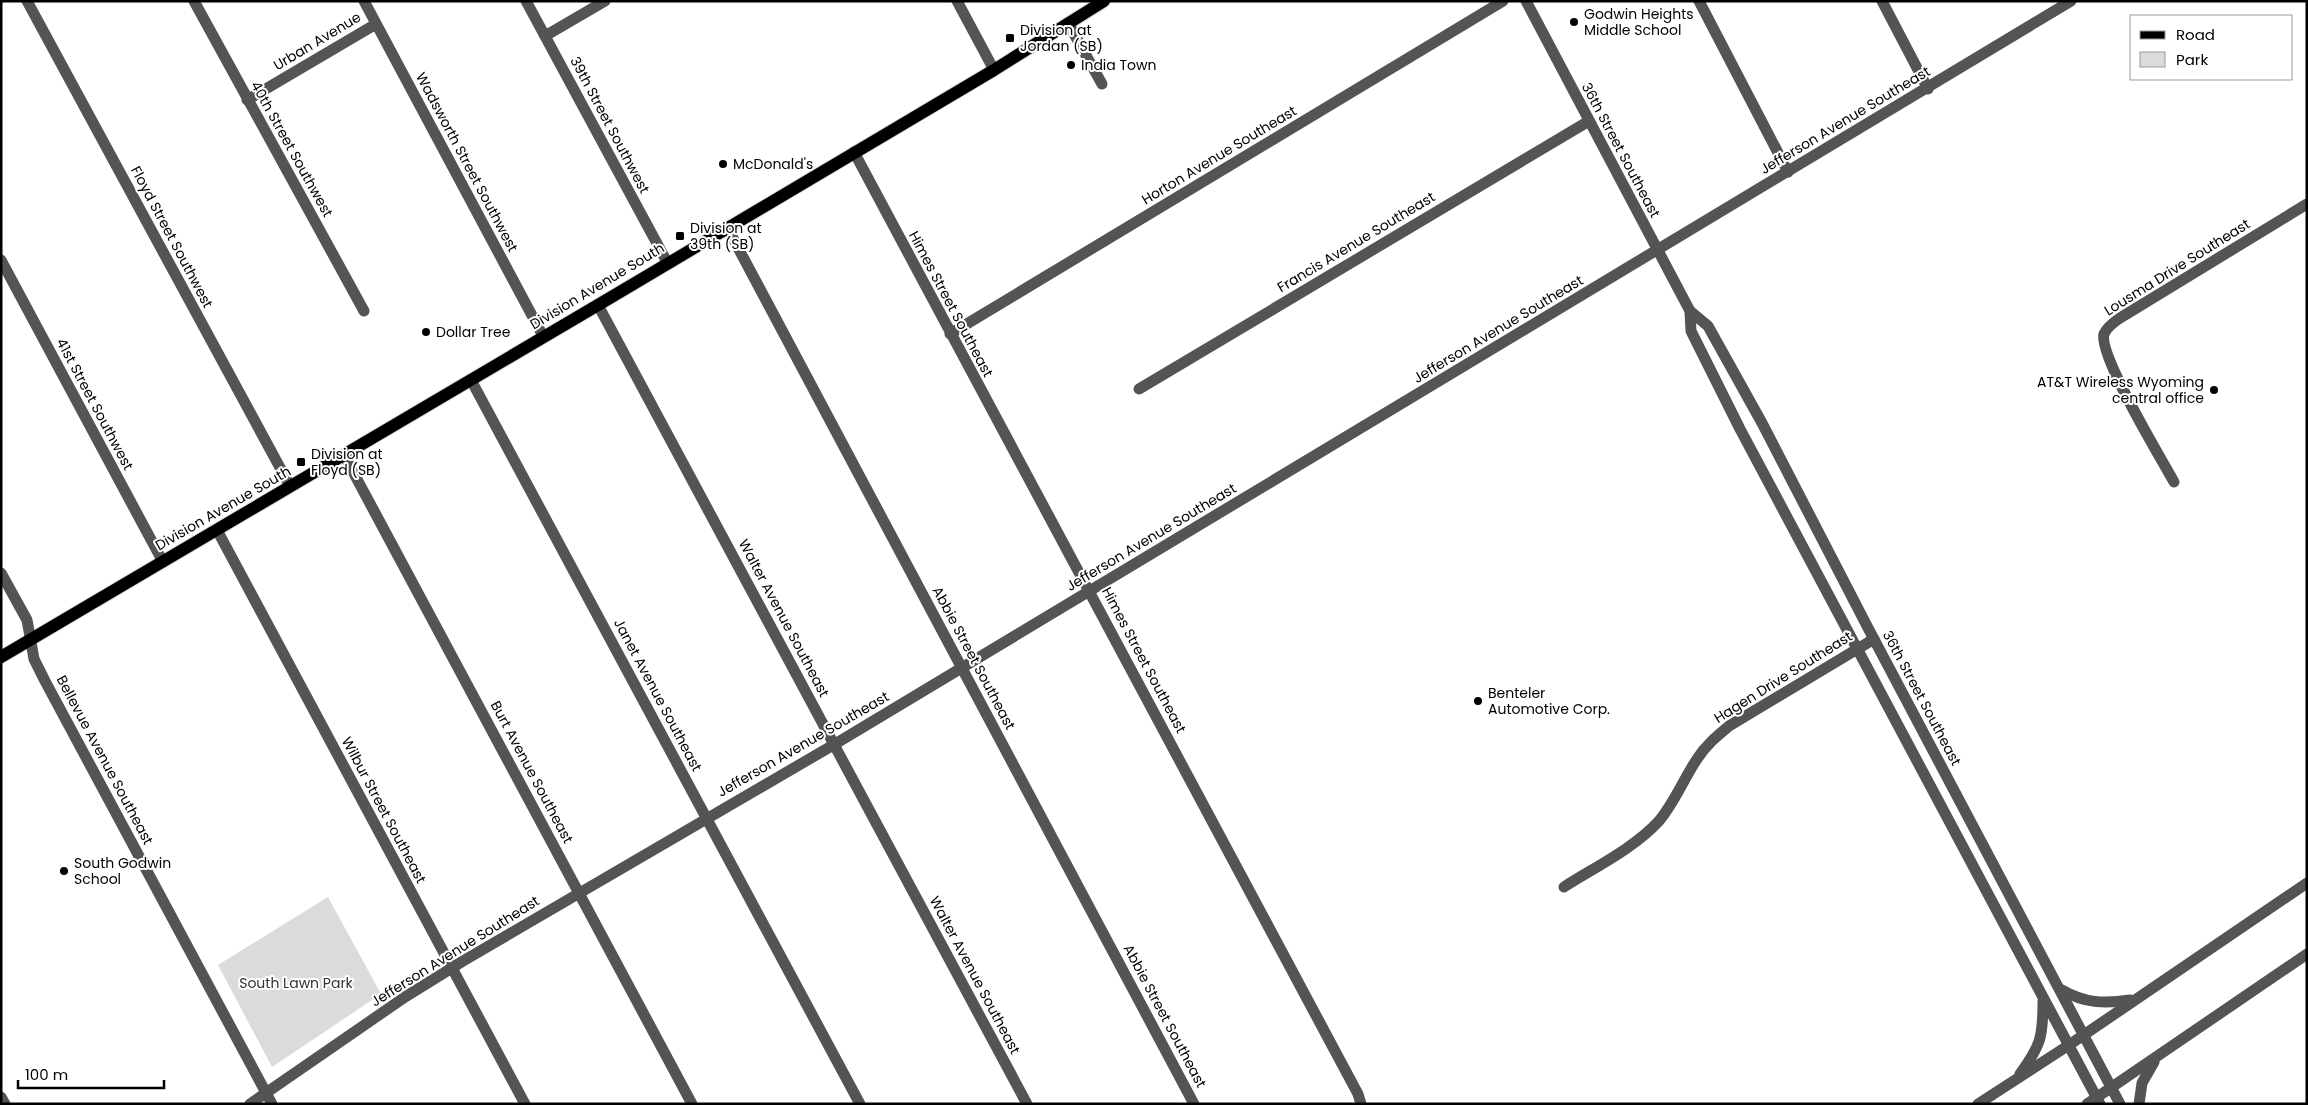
<svg xmlns="http://www.w3.org/2000/svg" width="2308" height="1105" font-family="Poppins,sans-serif">
<rect width="100%" height="100%" fill="#fff"/>
<path fill="#dbdbdb" d="M328 897 381 994 272 1067 218 965Z"/>
<g fill="none" stroke-linecap="round" stroke-linejoin="round">
<defs>
<path id="major" d="M1 657 598 305 994 70 1104 1"/>
</defs>
<use href="#major" stroke="#dbdbdb" stroke-width="14"/>
<g stroke="#545454" stroke-width="11">
<path d="M27 1 290 486"/>
<path d="M194 1 364 311"/>
<path d="M364 1 543 336"/>
<path d="M526 1 667 262"/>
<path d="M957 1 994 70"/>
<path d="M1526 1 1690 311 1708 326 1762 423 1867 626 2120 1104"/>
<path d="M1699 1 1788 172"/>
<path d="M1882 1 1928 89"/>
<path d="M1068 23 1102 84"/>
<path d="M545 36 605 1"/>
<path d="M247 100 376 24"/>
<path d="M854 152 1358 1094 1361 1104"/>
<path d="M727 227 1194 1104"/>
<path d="M1 260 163 562"/>
<path d="M598 305 1027 1104"/>
<path d="M1690 311 1691 331 1740 429 2100 1104"/>
<path d="M950 334 1503 1"/>
<path d="M471 380 860 1104"/>
<path d="M1139 389 1589 121"/>
<path d="M344 455 692 1104"/>
<path d="M2174 482C2161 458 2098 355 2104 334 2107 327 2114 322 2120 318L2307 204"/>
<path d="M217 530 525 1104"/>
<path d="M1 573 27 620 34 659 45 681 272 1104"/>
<path d="M1564 887C1595 867 1633 849 1659 821 1675 802 1683 780 1697 759 1706 745 1717 736 1729 726L1874 639"/>
<path d="M2062 990C2084 1003 2104 1004 2130 1000"/>
<path d="M2020 1074C2041 1045 2043 1037 2043 1001"/>
<path d="M1 1097 5 1104"/>
<path d="M250 1104 405 997 463 961 835 744 2071 1"/>
<path d="M1978 1104 2069 1045 2307 883"/>
<path d="M2087 1104 2307 954"/>
<path d="M2139 1104 2142 1083 2154 1062"/>
</g>
<use href="#major" stroke="#000" stroke-width="12"/>
</g>
<g fill="#000" stroke="#fff" stroke-width="2">
<circle cx="1574" cy="22" r="5"/>
<rect x="1005" y="33" width="10" height="10" rx="2.5"/>
<circle cx="1071" cy="65" r="5"/>
<circle cx="723" cy="164" r="5"/>
<rect x="675" y="231" width="10" height="10" rx="2.5"/>
<circle cx="426" cy="332" r="5"/>
<circle cx="2214" cy="390" r="5"/>
<rect x="296" y="457" width="10" height="10" rx="2.5"/>
<circle cx="1478" cy="701" r="5"/>
<circle cx="64" cy="871" r="5"/>
</g>
<g text-anchor="middle" stroke-width="4" stroke-linejoin="round" paint-order="stroke">
<g font-size="14" fill="#000" stroke="#fff" text-anchor="start">
<text x="1584" y="19">Godwin Heights<tspan x="1584" dy="16">Middle School</tspan></text>
<text x="1020" y="35">Division at<tspan x="1020" dy="16">Jordan (SB)</tspan></text>
<text x="1081" y="70">India Town</text>
<text x="733" y="169">McDonald's</text>
<text x="690" y="233">Division at<tspan x="690" dy="16">39th (SB)</tspan></text>
<text x="436" y="337">Dollar Tree</text>
<text x="2204" y="387" text-anchor="end">AT&amp;T Wireless Wyoming<tspan x="2204" dy="16">central office</tspan></text>
<text x="311" y="459">Division at<tspan x="311" dy="16">Floyd (SB)</tspan></text>
<text x="1488" y="698">Benteler<tspan x="1488" dy="16">Automotive Corp.</tspan></text>
<text x="74" y="868">South Godwin<tspan x="74" dy="16">School</tspan></text>
</g>
<g font-size="14" fill="#000" stroke="#fff">
<text transform="translate(317 41) rotate(-31)" y="5">Urban Avenue</text>
<text transform="translate(1845 120) rotate(-31)" y="5">Jefferson Avenue Southeast</text>
<text transform="translate(610 125) rotate(62)" y="5">39th Street Southwest</text>
<text transform="translate(292 149) rotate(61)" y="5">40th Street Southwest</text>
<text transform="translate(1621 150) rotate(62)" y="5">36th Street Southeast</text>
<text transform="translate(1219 155) rotate(-31)" y="5">Horton Avenue Southeast</text>
<text transform="translate(467 162) rotate(62)" y="5">Wadsworth Street Southwest</text>
<text transform="translate(172 237) rotate(62)" y="5">Floyd Street Southwest</text>
<text transform="translate(1356 242) rotate(-31)" y="5">Francis Avenue Southeast</text>
<text transform="translate(2177 267) rotate(-32)" y="5">Lousma Drive Southeast</text>
<text transform="translate(597 286) rotate(-31)" y="5">Division Avenue South</text>
<text transform="translate(951 304) rotate(62)" y="5">Himes Street Southeast</text>
<text transform="translate(1498 329) rotate(-31)" y="5">Jefferson Avenue Southeast</text>
<text transform="translate(95 404) rotate(62)" y="5">41st Street Southwest</text>
<text transform="translate(223 508) rotate(-30)" y="5">Division Avenue South</text>
<text transform="translate(1151 537) rotate(-31)" y="5">Jefferson Avenue Southeast</text>
<text transform="translate(784 618) rotate(62)" y="5">Walter Avenue Southeast</text>
<text transform="translate(974 658) rotate(62)" y="5">Abbie Street Southeast</text>
<text transform="translate(1144 660) rotate(62)" y="5">Himes Street Southeast</text>
<text transform="translate(1783 677) rotate(-32)" y="5">Hagen Drive Southeast</text>
<text transform="translate(658 695) rotate(62)" y="5">Janet Avenue Southeast</text>
<text transform="translate(1922 698) rotate(62)" y="5">36th Street Southeast</text>
<text transform="translate(803 744) rotate(-30)" y="5">Jefferson Avenue Southeast</text>
<text transform="translate(105 760) rotate(62)" y="5">Bellevue Avenue Southeast</text>
<text transform="translate(532 772) rotate(62)" y="5">Burt Avenue Southeast</text>
<text transform="translate(384 810) rotate(62)" y="5">Wilbur Street Southeast</text>
<text transform="translate(455 951) rotate(-32)" y="5">Jefferson Avenue Southeast</text>
<text transform="translate(975 975) rotate(62)" y="5">Walter Avenue Southeast</text>
<text transform="translate(1165 1016) rotate(62)" y="5">Abbie Street Southeast</text>
</g>
<g font-size="14" fill="#323232" stroke="#fff">
<text x="296" y="988">South Lawn Park</text>
</g>
</g>
<rect width="2308" height="1105" fill="none" stroke="#000000" stroke-width="5"/>
<rect x="2130" y="15" width="162" height="65" fill="#ffffff" stroke="#999999"/>
<rect x="2140" y="31" width="25" height="8" fill="#000000" stroke="#999999"/>
<text x="2176" y="40" font-size="15" fill="#000000">Road</text>
<rect x="2140" y="52" width="25" height="15" fill="#dbdbdb" stroke="#999999"/>
<text x="2176" y="65" font-size="15" fill="#000000">Park</text>
<path d="M18 1080v8h146v-8" fill="none" stroke="#000000" stroke-width="2.5"/>
<text x="25" y="1080" font-size="15" fill="#000000" stroke="#ffffff" stroke-width="4" paint-order="stroke">100 m</text>
</svg>
